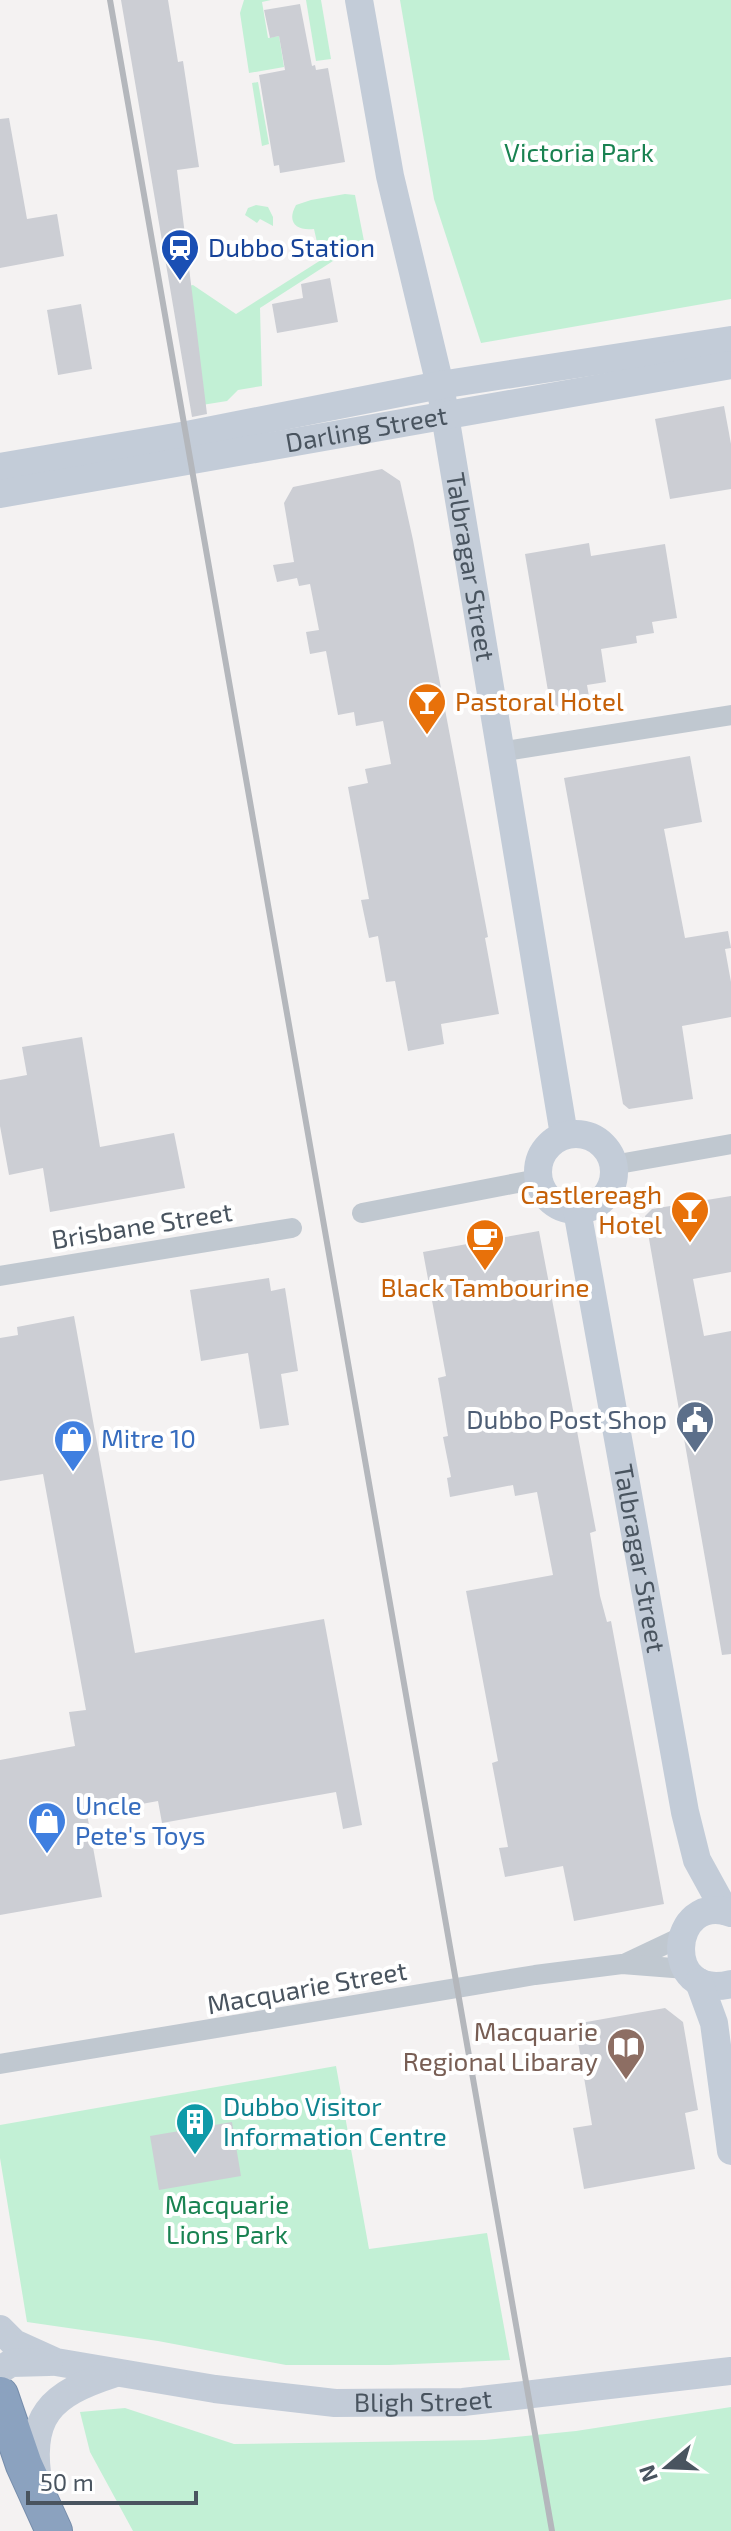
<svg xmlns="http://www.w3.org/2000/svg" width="731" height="2531" font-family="'Exo 2',sans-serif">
<rect width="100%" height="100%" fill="#f4f2f2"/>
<g fill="#c2f0d5">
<path d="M244 0H271L262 2 268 38 279 36 284 67 249 73 240 13Z"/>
<path d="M306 0H321L331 59 316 61Z"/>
<path d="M400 0H731V299L481 343 434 199Z"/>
<path d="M258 82 269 144 262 146 252 83Z"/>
<path d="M345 194 355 195 364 241 260 308 262 386 238 390 227 401 202 405 188 286 193 285 236 314 321 260 314 229C297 231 286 223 296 205L311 200Z"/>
<path d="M256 205 268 207 273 217V226L260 219 257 223 245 215 248 208Z"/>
<path d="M336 2066 369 2249 487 2233 510 2360 389 2365H286L158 2341 27 2322 0 2158V2125Z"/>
<path d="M731 2407V2531H133L90 2452 80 2412 125 2408 234 2444 485 2440 576 2431Z"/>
</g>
<g fill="#ccced4">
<path d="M121 0H168L178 62 183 61 199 167 177 170 207 414 192 417Z"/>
<path d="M300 4 312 66 315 65 316 70 328 68 345 162 280 173 279 165 274 166 259 75 285 70 279 36 270 38 264 10Z"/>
<path d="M9 118 27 219 57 214 64 256 0 268V119Z"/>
<path d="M330 278 338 322 277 333 272 304 303 298 301 284Z"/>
<path d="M81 304 92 369 58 375 47 310Z"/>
<path d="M724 406 731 444V489L670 499 655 419Z"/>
<path d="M382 469 400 481 413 540 488 937 485 938 499 1014 441 1024 444 1044 408 1051 395 981 386 982 378 936 369 938 361 900 369 899 348 787 368 783 365 769 391 764 383 721 356 726 354 712 338 715 326 651 310 654 306 632 319 630 310 584 299 586 297 578 277 582 273 565 294 562 284 503 293 487Z"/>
<path d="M589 543 591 556 665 544 677 618 652 622 654 633 636 636 637 643 601 649 606 682 587 685 590 702 551 709 525 554Z"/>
<path d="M690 756 702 822 664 829 685 938 728 931 731 948 725 949 731 982V1017L682 1026 693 1099 629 1109 623 1104 564 778Z"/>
<path d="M82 1037 100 1147 174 1133 185 1188 50 1212 43 1168 9 1175 0 1126V1080L27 1075 22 1047Z"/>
<path d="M731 1196V1272L693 1279 704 1336 731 1331V1654L722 1655 645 1216 652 1209Z"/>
<path d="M539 1231 596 1531 590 1533 600 1596 607 1622 611 1621 664 1904 574 1921 563 1866 505 1877 499 1848 508 1847 492 1763 498 1761 466 1591 553 1575 537 1492 515 1496 513 1485 450 1497 447 1478 451 1477 443 1437 448 1436 438 1378 446 1376 423 1252Z"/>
<path d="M269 1278 271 1291 285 1288 298 1371 281 1374 289 1425 260 1429 248 1353 201 1361 190 1290Z"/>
<path d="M74 1316 135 1653 324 1619 362 1825 343 1829 336 1792 162 1823 158 1801 87 1814 102 1897 0 1915V1760L75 1746 69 1712 86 1710 43 1474 0 1481V1338L18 1335 17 1327Z"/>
<path d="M665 2008 683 2022 698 2110 685 2113 695 2169 584 2189 573 2128 592 2125 575 2024Z"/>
<path d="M232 2122 241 2176 159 2190 150 2136Z"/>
</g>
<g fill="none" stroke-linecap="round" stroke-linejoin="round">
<defs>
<path id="highway" d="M0 2395 24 2465 54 2531"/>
</defs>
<use href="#highway" stroke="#768dab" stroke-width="38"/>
<g stroke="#c0c8d0" stroke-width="20">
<path d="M500 752 731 715"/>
<path d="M613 1165 731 1144"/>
<path d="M362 1213 538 1179"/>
<path d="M0 1276 292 1228"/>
<path d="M626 1963 681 1937"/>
<path d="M0 2064 535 1975 622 1964 686 1969"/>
</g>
<g stroke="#c3ccd8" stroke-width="28">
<path id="s1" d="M359 0 390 176 440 385 564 1135"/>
<path d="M0 467 187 435 440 385 731 340"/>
<path id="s2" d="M0 494 731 365"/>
<circle cx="576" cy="1172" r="38"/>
<path id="s3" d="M577 1210 685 1812 697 1860 725 1911"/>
<path d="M731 1913C669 1891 660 2002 731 1984"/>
<path d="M699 1982 714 2023 731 2151"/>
<path id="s4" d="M0 2329 14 2343 56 2362 215 2389 335 2403 463 2402 731 2371"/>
<path d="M0 2370 11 2363 49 2362"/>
<path d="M39 2486C26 2416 51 2394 113 2374"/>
</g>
<use href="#highway" stroke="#8ba2bf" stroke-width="36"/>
<path stroke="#b4b7bc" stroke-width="6" d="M110 0 552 2531"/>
</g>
<defs>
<symbol id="station-pin" viewBox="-11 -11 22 30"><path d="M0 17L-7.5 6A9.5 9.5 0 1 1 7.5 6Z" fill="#1a4fb4" stroke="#fff"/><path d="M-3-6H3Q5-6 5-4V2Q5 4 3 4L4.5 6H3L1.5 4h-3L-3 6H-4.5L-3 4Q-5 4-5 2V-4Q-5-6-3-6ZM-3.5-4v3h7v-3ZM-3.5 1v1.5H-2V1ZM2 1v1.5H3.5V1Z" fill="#fff"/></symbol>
<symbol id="bar-pin" viewBox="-11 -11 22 30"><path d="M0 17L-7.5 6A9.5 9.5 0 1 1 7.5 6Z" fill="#e8710a" stroke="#fff"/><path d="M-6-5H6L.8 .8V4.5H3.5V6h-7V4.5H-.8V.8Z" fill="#fff"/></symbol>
<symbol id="cafe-pin" viewBox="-11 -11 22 30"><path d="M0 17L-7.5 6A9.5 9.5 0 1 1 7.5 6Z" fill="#e8710a" stroke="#fff"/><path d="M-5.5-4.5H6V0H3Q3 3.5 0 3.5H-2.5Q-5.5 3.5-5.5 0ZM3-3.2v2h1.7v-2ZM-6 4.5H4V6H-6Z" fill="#fff"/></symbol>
<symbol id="civic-pin" viewBox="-11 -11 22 30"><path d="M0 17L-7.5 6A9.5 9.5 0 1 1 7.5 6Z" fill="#5c6f8a" stroke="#fff"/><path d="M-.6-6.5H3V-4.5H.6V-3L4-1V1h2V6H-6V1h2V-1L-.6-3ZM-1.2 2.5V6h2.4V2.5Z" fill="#fff"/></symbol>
<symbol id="shop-pin" viewBox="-11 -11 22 30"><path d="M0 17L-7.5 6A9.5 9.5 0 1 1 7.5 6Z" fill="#3f7fe0" stroke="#fff"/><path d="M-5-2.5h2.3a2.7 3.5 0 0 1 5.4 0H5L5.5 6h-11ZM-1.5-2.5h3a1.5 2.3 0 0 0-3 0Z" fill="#fff"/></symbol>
<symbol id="library-pin" viewBox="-11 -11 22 30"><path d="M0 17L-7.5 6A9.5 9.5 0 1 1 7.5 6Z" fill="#8d6e63" stroke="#fff"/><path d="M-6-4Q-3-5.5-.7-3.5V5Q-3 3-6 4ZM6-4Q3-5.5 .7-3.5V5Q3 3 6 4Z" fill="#fff"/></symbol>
<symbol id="building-pin" viewBox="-11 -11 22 30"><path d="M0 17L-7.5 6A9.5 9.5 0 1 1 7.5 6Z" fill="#0f9aa8" stroke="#fff"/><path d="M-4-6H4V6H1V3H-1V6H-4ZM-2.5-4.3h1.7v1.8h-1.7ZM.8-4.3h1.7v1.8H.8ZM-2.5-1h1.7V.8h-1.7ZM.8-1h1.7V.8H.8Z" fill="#fff"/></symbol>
</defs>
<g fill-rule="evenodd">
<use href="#station-pin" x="158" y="226" width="44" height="60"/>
<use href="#bar-pin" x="405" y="680" width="44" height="60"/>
<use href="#bar-pin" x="668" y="1188" width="44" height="60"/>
<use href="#cafe-pin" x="463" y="1216" width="44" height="60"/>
<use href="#civic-pin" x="673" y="1398" width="44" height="60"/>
<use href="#shop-pin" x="51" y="1417" width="44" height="60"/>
<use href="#shop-pin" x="25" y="1799" width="44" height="60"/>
<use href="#library-pin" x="604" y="2025" width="44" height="60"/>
<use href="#building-pin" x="173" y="2100" width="44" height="60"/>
</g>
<g text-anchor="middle" stroke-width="8" stroke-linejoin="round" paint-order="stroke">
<g font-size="26" fill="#198251" stroke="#fff">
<text x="579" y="162">Victoria Park</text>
<text x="227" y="2214">Macquarie<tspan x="227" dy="30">Lions Park</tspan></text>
</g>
<g font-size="26" fill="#164399" stroke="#fff" text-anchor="start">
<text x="208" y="257">Dubbo Station</text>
</g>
<g font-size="26" fill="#49545f" stroke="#fff">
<text dy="9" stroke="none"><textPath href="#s2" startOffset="372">Darling Street</textPath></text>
<text dy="9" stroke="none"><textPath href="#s1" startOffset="578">Talbragar Street</textPath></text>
<text transform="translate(142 1226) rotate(-9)" y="9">Brisbane Street</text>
<text dy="9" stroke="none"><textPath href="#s3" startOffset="354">Talbragar Street</textPath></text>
<text transform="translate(307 1988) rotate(-10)" y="9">Macquarie Street</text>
<text dy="9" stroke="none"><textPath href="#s4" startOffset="436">Bligh Street</textPath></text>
</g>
<g font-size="26" fill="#c56008" stroke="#fff" text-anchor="start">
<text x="455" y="711">Pastoral Hotel</text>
<text x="662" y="1204" text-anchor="end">Castlereagh<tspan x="662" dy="30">Hotel</tspan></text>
<text x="485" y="1297" text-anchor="middle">Black Tambourine</text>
</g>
<g font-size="26" fill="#4e5e75" stroke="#fff" text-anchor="end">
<text x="667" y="1429">Dubbo Post Shop</text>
</g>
<g font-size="26" fill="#366cbe" stroke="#fff" text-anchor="start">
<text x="101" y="1448">Mitre 10</text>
<text x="75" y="1815">Uncle<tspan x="75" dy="30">Pete's Toys</tspan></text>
</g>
<g font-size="26" fill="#785e54" stroke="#fff" text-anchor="end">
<text x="598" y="2041">Macquarie<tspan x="598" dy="30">Regional Libaray</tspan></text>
</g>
<g font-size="26" fill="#0d838f" stroke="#fff" text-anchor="start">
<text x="223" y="2116">Dubbo Visitor<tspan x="223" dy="30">Information Centre</tspan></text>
</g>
</g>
<g transform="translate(667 2467) rotate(251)" stroke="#ffffff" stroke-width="6" paint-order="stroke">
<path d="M0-6L14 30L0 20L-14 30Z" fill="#49545f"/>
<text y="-12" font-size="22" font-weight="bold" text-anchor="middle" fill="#49545f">N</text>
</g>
<path d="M28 2491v12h168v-12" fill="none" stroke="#49545f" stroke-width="4"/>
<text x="40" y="2491" font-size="24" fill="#49545f" stroke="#ffffff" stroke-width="6" paint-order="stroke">50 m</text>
</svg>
